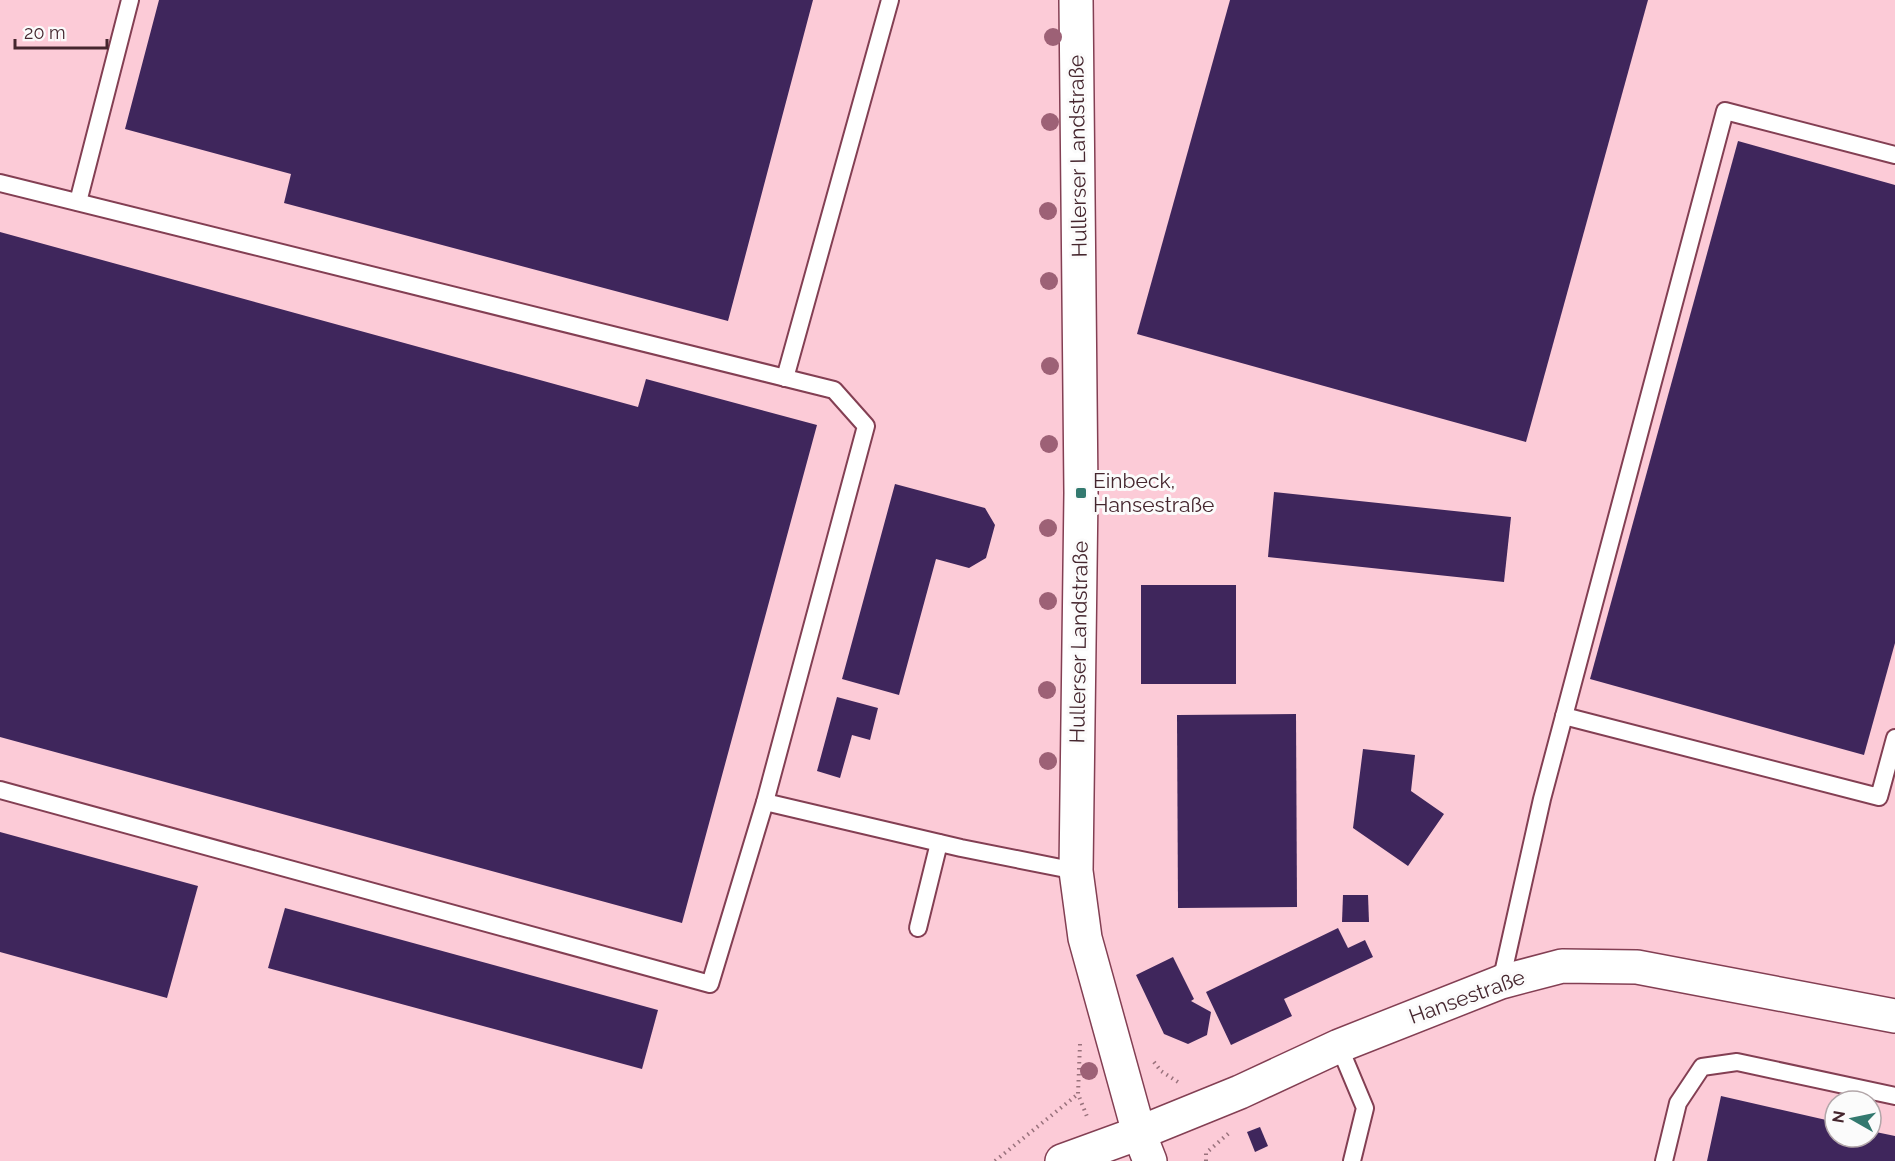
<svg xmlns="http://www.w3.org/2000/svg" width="1895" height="1161" font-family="Raleway,sans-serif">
<rect width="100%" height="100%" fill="#fccbd7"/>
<g fill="#3f265c">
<path d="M159 0H813L728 321 284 203 291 174 125 129Z"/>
<path d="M1230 0H1648L1526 442 1137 334Z"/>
<path d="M1738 141 1895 185V643L1864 755 1590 679Z"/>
<path d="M0 232 638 407 646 379 817 425 682 923 0 737Z"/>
<path d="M895 484 985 508 995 525 986 558 969 568 936 559 899 695 842 679Z"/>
<path d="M1274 492 1511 517 1504 582 1268 557Z"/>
<rect x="1141" y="585" width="95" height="99"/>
<path d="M837 697 878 708 870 740 852 735 840 778 817 771Z"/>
<path d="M1296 714 1297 907 1178 908 1177 715Z"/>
<path d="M1363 749 1415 755 1411 791 1444 814 1408 866 1353 828Z"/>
<path d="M0 832 198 886 167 998 0 952Z"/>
<path d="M1343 895H1368L1369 922H1342Z"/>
<path d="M285 908 658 1010 642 1069 268 968Z"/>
<path d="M1338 928 1348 948 1365 940 1373 957 1284 999 1292 1016 1231 1045 1206 992Z"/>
<path d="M1173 957 1194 999 1191 1001 1211 1012 1207 1035 1188 1044 1164 1034 1136 975Z"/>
<path d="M1721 1096 1835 1122V1137H1871V1131L1895 1136V1161H1707Z"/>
<path d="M1260 1127 1268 1146 1255 1152 1247 1132Z"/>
</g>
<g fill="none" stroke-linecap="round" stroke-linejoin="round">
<defs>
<g id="service">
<path d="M0 183 834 390 866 426 765 802 710 984 0 790"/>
<path d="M78 202 130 0"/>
<path d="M785 378 890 0"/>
<path d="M1564 716 1879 797 1895 738"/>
<path d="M765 802 961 848 1076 871"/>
<path d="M918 928 939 843"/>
<path d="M1501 982 1542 799 1725 111 1895 155"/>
<path d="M1339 1046 1365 1108 1352 1161"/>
<path d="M1664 1161 1678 1103 1702 1067 1737 1062 1895 1096"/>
</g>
<path id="minor" d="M1139 1133 1240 1092 1339 1046 1501 982 1562 966 1637 967 1895 1016"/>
<g id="tertiary">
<path d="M1076 0 1081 493 1076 871 1085 938 1139 1133 1150 1161"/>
<path d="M1062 1161 1139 1133"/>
</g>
</defs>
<use href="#service" stroke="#833f53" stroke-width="20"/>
<use href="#minor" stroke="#833f53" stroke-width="36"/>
<use href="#tertiary" stroke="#833f53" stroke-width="36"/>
<g stroke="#99727c" stroke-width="4" stroke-dasharray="1.5 4.5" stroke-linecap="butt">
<path d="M1080 1044 1078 1094 1088 1119"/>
<path d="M1154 1062 1161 1071 1178 1082"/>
<path d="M995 1161 1078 1094"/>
<path d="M1206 1161V1153L1229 1133"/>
</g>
<use href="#service" stroke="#fff" stroke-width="16"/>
<use href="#minor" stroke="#fff" stroke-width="33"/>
<use href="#tertiary" stroke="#fff" stroke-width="33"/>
</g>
<g fill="#9d6176">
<circle cx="1053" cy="37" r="9"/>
<circle cx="1050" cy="122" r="9"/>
<circle cx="1048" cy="211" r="9"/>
<circle cx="1049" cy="281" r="9"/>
<circle cx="1050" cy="366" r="9"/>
<circle cx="1049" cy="444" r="9"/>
<circle cx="1048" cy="528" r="9"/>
<circle cx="1048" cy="601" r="9"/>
<circle cx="1047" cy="690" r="9"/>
<circle cx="1048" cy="761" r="9"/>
<circle cx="1089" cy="1071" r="9"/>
</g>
<rect fill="#33796f" stroke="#fbfbfb" stroke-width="2" x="1075" y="487" width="12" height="12" rx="3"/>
<g text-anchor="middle" stroke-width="6" stroke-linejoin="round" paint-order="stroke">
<g font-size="21" fill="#45262e" stroke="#fbfbfb">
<text transform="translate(1078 156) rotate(-91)" y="7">Hullerser Landstraße</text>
<text transform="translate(1079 642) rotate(-89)" y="7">Hullerser Landstraße</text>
<text transform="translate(1467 997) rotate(-20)" y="7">Hansestraße</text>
</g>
<g font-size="21" fill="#45262e" stroke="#fbfbfb" text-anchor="start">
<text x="1093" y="488">Einbeck,<tspan x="1093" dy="24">Hansestraße</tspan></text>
</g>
</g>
<g transform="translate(1853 1119) rotate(279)"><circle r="28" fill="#fbfbfb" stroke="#b2a6a9" stroke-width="1.5"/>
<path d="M0-4.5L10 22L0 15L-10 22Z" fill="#33796f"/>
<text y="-9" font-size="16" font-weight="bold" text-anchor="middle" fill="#45262e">N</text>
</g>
<path d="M15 39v9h92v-9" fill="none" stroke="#45262e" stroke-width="3"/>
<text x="24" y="39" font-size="18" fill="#45262e" stroke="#fbfbfb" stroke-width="4.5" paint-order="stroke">20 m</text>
</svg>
